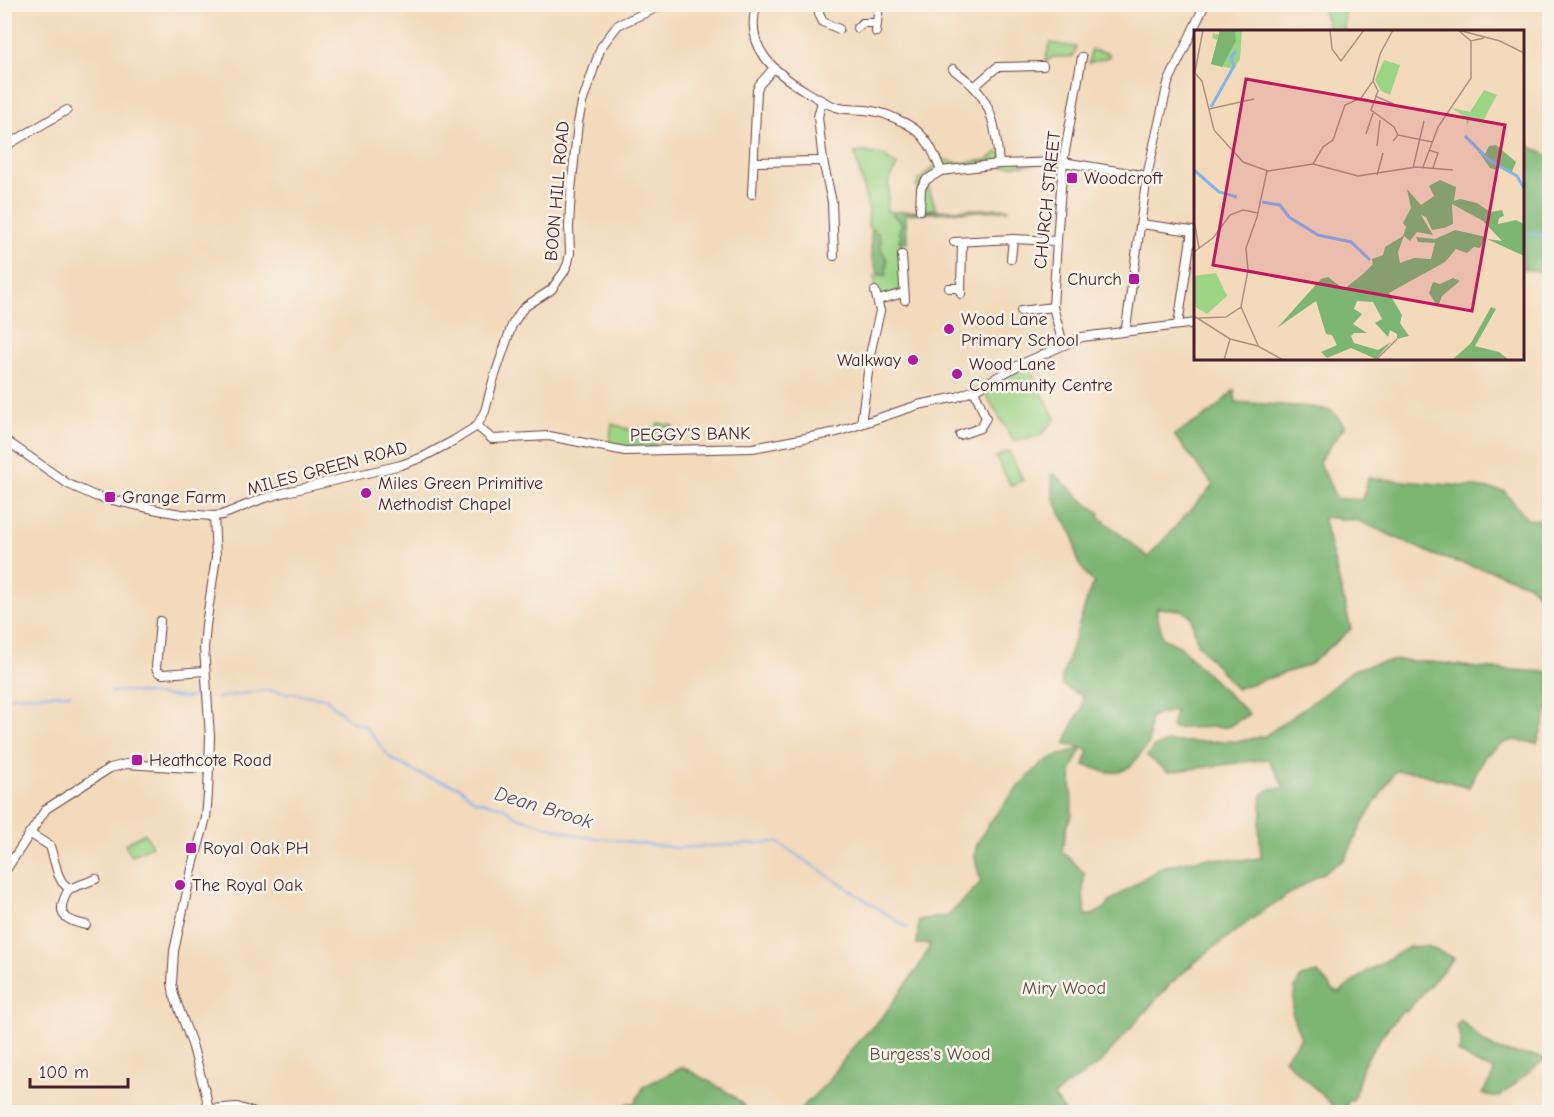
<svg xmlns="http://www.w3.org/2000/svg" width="1554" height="1117" font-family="'Comic Neue',sans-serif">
<rect width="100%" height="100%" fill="#f7f3e8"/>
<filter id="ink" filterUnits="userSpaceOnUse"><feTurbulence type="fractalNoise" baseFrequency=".0167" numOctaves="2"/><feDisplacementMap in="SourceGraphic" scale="12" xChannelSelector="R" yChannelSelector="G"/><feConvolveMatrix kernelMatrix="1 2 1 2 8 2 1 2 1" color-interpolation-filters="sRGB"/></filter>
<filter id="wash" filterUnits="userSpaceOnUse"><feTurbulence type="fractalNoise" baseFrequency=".008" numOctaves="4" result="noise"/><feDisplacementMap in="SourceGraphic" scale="24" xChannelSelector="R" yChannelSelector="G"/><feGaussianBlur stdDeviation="1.35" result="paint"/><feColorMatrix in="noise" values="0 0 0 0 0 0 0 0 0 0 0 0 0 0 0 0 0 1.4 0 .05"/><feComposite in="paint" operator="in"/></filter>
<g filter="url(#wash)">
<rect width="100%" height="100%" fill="#f2daba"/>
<g fill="#9cd486" stroke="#737a58" stroke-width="1.5">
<path d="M1321 5H1345L1344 31H1330Z"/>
<path d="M1050 43 1076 47 1073 57H1053L1046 62 1045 61Z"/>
<path d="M1091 50 1109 53V57L1089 63Z"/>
<path d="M865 152 884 156 897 166 891 176 888 184 889 186 887 211 890 212 902 223C900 228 899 231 901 237L899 240 901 243 904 293 878 300 875 291V275H886C884 266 879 248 881 240L868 226 869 211 855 153Z"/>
<path d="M998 152 1013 159 1064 155 1063 162 941 171 926 180 935 206V209L920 210 921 188 916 187 918 181 938 163 936 159 961 163 987 160Z"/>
<path d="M1029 366 1055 419 1041 435 1014 441 984 392 987 385Z"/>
<path d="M658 423 673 426 672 439 655 441 656 447 623 448 609 445 612 424 654 437Z"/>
<path d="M1009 451 1023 480 1011 486 996 457Z"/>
<path d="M145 833 152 846 131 856 125 844Z"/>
</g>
<g fill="#7db673" stroke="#646a4f" stroke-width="1.5">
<path d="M1523 127H1524L1529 146 1549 156V273L1523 269Z"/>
<path d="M1008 208V210L906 214 907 243H901L899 240 901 237 899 232 902 223 890 212Z"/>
<path d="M872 229 878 233V237L881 240 880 246 887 260 886 275 879 274C871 261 869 244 872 229Z"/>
<path d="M1234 390 1236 402 1311 407 1332 411 1345 426 1319 461 1336 498 1362 500 1368 478 1474 487 1504 491 1527 519 1549 520V606L1529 585 1498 573 1439 557 1359 521 1323 517 1351 629 1309 665 1236 689 1197 643 1191 616 1181 610 1157 608C1156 620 1162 627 1162 638L1180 646 1197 664 1249 714 1228 727 1172 728 1175 710 1150 717 1149 743 1131 766 1120 772H1106L1084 765 1089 750 1082 748 1071 771 1072 815 1067 825 1062 851 1084 873 1083 896 1086 915H1092L1104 909 1113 899 1161 867 1204 858 1241 860 1261 858 1259 826 1262 814 1261 805 1262 795 1271 789 1284 788 1278 775 1268 759 1168 772 1147 756 1154 747 1168 742 1241 741 1265 736 1325 693 1353 670 1373 664 1399 660 1443 663 1478 668 1549 672V708L1537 743 1515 740 1503 743 1485 756 1469 787 1415 772 1395 771 1365 819 1345 859 1267 908 1205 954 1169 985 1098 1065 1064 1087 1054 1097 1065 1112H797L826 1084 855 1045 883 1016 918 968 928 950 930 944H917L919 920 948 916 981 882C979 873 975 863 975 854 975 833 1026 777 1043 763 1054 755 1069 752 1082 748L1065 744 1073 724 1082 708 1083 698 1081 695 1062 685V678L1091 587 1094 584 1078 563 1073 536 1061 515 1054 498 1051 475 1054 473 1082 500 1100 513 1099 517 1148 557 1213 485 1174 435 1212 412Z"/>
<path d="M1426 946 1454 958 1406 1012 1403 1010 1383 1034 1364 1063 1353 1100 1350 1099 1346 1104 1353 1112H1338L1312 1085 1284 1059 1301 1038 1292 1015 1295 988 1301 977 1318 973 1333 990 1339 993 1364 973 1409 947Z"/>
<path d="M1461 1020 1482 1041 1500 1051 1546 1058 1499 1097 1482 1094 1492 1078 1494 1070 1477 1064 1458 1052C1463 1041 1462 1036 1456 1026Z"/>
<path d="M683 1067C706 1081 732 1090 749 1112H625L628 1103H635L644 1086Z"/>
</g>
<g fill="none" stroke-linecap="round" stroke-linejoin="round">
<g stroke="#83b4ef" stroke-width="2">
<path d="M1522 232 1550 237"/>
<path d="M111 692 123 691 184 698 199 695"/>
<path d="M4 696 70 694"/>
<path d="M217 698 266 690 325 698 349 720 365 726 391 759 422 775 460 787 474 800 503 807 517 817 580 836 678 848 777 842 908 928"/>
</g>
</g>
</g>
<g filter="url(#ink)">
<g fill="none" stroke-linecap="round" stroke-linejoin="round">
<defs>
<g id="minor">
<path d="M757 4C743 47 775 73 807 92 816 97 826 104 836 107 847 111 861 108 872 111 884 112 897 119 907 124 926 134 934 152 941 171"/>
<path d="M820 4 819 14 823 22 839 29"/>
<path d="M857 28 862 23H877"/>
<path d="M876 32 879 4"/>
<path d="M953 69C960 75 969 81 975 88 994 108 997 138 999 164"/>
<path d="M974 87 997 67 1043 66"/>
<path d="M822 101 818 117 823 161 832 202 834 256"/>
<path d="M4 147 67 110"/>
<path d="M754 162 823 161"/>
<path d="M752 194 757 90 759 85 774 68"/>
<path d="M920 210 921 188 926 180 941 171 999 164 1063 162 1147 176"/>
<path d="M1141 224 1192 231 1178 325"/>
<path d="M954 242 1013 239 1057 241"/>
<path d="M902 255 905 300"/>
<path d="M1011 259 1013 239"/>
<path d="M949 288H961"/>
<path d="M961 294 962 242"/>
<path d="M878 300 904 293"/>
<path d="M1021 311 1053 307"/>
<path d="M1121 332 1126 328 1147 176 1168 83 1205 4"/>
<path d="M1063 344 1053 307 1057 241 1063 162 1082 57"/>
<path d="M861 424 871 350 880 311 875 291"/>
<path d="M477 426 492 439 549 436 625 451 753 448 837 432 918 405 957 397 974 390 1017 366 1082 337 1196 323"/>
<path d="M477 426 485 411 493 381 512 325 521 311 526 306 551 290 564 272 568 263 570 253 569 227 571 190 578 123 582 103 601 47 618 25 665 4"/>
<path d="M960 435 980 428 986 418 974 390"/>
<path d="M4 439 68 484 95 496 158 510 181 514 214 516 222 515 259 500 286 492 401 465 423 457 453 441 477 426"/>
<path d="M160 621 156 668 158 672 163 674 205 671"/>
<path d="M29 833 50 846 58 874 62 882 69 889 96 879"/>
<path d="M4 873 46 809 110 768 126 764 189 768H210"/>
<path d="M69 889C55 913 62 920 86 925"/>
<path d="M209 1109 237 1107 253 1112"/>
<path d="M209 1112 206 1095 192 1044 174 995 172 983 174 951 192 869 206 818 208 794 210 737 204 648 206 625 216 557 214 516"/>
</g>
</defs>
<use href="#minor" stroke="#633b40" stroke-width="10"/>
<use href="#minor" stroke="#fff" stroke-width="8"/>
</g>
</g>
<g fill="#b5179e" stroke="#f7f3e8" stroke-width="2">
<rect x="1066" y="172" width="12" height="12" rx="3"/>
<rect x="1128" y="273" width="12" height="12" rx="3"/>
<circle cx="949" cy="329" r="6"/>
<circle cx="913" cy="360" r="6"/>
<circle cx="957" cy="374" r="6"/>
<circle cx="366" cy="493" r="6"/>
<rect x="104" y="491" width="12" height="12" rx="3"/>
<rect x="131" y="754" width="12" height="12" rx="3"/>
<rect x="185" y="842" width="12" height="12" rx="3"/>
<circle cx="180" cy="885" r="6"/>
</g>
<g text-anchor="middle" stroke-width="5" stroke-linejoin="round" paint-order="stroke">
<g font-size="18" fill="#4a1f2b" stroke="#f7f3e8" text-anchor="start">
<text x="1084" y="184">Woodcroft</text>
<text x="1122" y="285" text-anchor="end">Church</text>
<text x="961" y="325">Wood Lane<tspan x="961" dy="21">Primary School</tspan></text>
<text x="901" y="366" text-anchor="end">Walkway</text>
<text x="969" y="370">Wood Lane<tspan x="969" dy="21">Community Centre</tspan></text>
<text x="378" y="489">Miles Green Primitive<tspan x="378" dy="21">Methodist Chapel</tspan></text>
<text x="122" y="503">Grange Farm</text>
<text x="149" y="766">Heathcote Road</text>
<text x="203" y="854">Royal Oak PH</text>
<text x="192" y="891">The Royal Oak</text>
</g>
<g font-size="18" fill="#4a1f2b" stroke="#f7f3e8">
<text transform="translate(557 191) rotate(-85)" y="6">BOON HILL ROAD</text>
<text transform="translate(1047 200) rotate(-84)" y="6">CHURCH STREET</text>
<text transform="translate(690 434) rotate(-1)" y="6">PEGGY'S BANK</text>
<text transform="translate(327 468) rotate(-15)" y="6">MILES GREEN ROAD</text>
</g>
<g font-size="18" fill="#5e4c42" stroke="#f7f3e8">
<text x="1064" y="994">Miry Wood</text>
<text x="930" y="1060">Burgess's Wood</text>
</g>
<g font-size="20" font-style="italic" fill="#5b4c66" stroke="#f7f3e8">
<text transform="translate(544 807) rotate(17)" y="7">Dean Brook</text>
</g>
</g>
<g transform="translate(1194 30)">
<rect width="330" height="330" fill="#f2daba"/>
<path d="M26 0H48L46 29 40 39 17 34 24 10 18 8 19 3 25 5ZM190 30 206 35 196 65 187 61 181 50ZM290 60 303 65 289 91 276 89 273 96 272 88 258 78 276 82ZM22 243 33 266 13 284 0 276V246Z" fill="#9cd486"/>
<path d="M26 0H41L42 11 28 37 17 34ZM275 108 291 124 295 116 302 115 322 132 317 144 304 137 303 140 296 138ZM246 150 262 157 260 171 266 169 283 173 296 182 308 180 310 186 305 188 304 194 322 190 330 194V226L293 209 308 211 289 191 258 174 259 194 250 198 238 200 232 187 227 185 239 205 223 202 216 211 210 206 204 222 206 233 220 228 237 229 241 213 224 212 222 207 241 209 261 200 292 207 286 218 280 217 273 223 262 219 251 232 195 263 208 285 206 293 215 306 203 309V304L196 300 194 307 181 293 188 289 179 272 163 271 160 279 168 284 159 294 173 303H160L157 306 160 313 184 320 197 312 182 329 157 318 133 328 127 322 143 315 138 305 132 304 122 271 83 298 127 249 134 247 150 259 169 244 179 234 178 229 189 225 191 217 209 206 212 197 209 193 217 178 213 159 227 175 240 166 235 156ZM259 248 266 251 248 266 244 277 235 263 239 252 246 254ZM297 277 302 279 281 316 305 322 315 330H258L277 313Z" fill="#7db673"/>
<path fill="none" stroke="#83b4ef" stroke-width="3" d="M17 77 40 36 37 27 42 21M271 106 295 130 323 146 330 158M0 140 25 162 43 167M68 172 86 175 95 187 124 205 157 212 176 230"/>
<path fill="none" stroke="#af8f81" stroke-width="1.5" d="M136 0 138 19 147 31 170 0M264 0 277 11 290 8M264 0 306 11 330 23M0 42 8 51 20 100 49 132 74 141 119 134M0 47 9 0M179 51 184 61 177 80 200 97 204 105M181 66 200 74M15 79 60 69M172 104 179 83M199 111 204 105 238 112M183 116 186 90M235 120 244 123 239 138M119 134 129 117 139 110 151 75 167 68 179 51 186 24 199 0M119 134 164 146 222 137 259 140M229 137 244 97 277 48V11M219 138 230 91M183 145 189 123M0 190 5 218M0 222 19 208 36 185 49 180 64 183M54 240 74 244M0 286 36 309 64 316 89 330M5 288 32 287 47 277M64 315 47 277 54 240 52 218 63 187 73 141M30 330 36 309M182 330 203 309"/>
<path fill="#c2185b" fill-opacity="0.15" stroke="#c2185b" stroke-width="3" d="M52 49 311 95 278 281 19 235Z"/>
<rect width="330" height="330" fill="none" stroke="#4a1f2b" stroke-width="3"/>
</g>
<rect width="1554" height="1117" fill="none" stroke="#f7f3e8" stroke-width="24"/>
<path d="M30 1078v9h98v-9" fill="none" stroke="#4a1f2b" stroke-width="3"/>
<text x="39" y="1078" font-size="18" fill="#4a1f2b" stroke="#f7f3e8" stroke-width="4.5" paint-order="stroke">100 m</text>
</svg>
